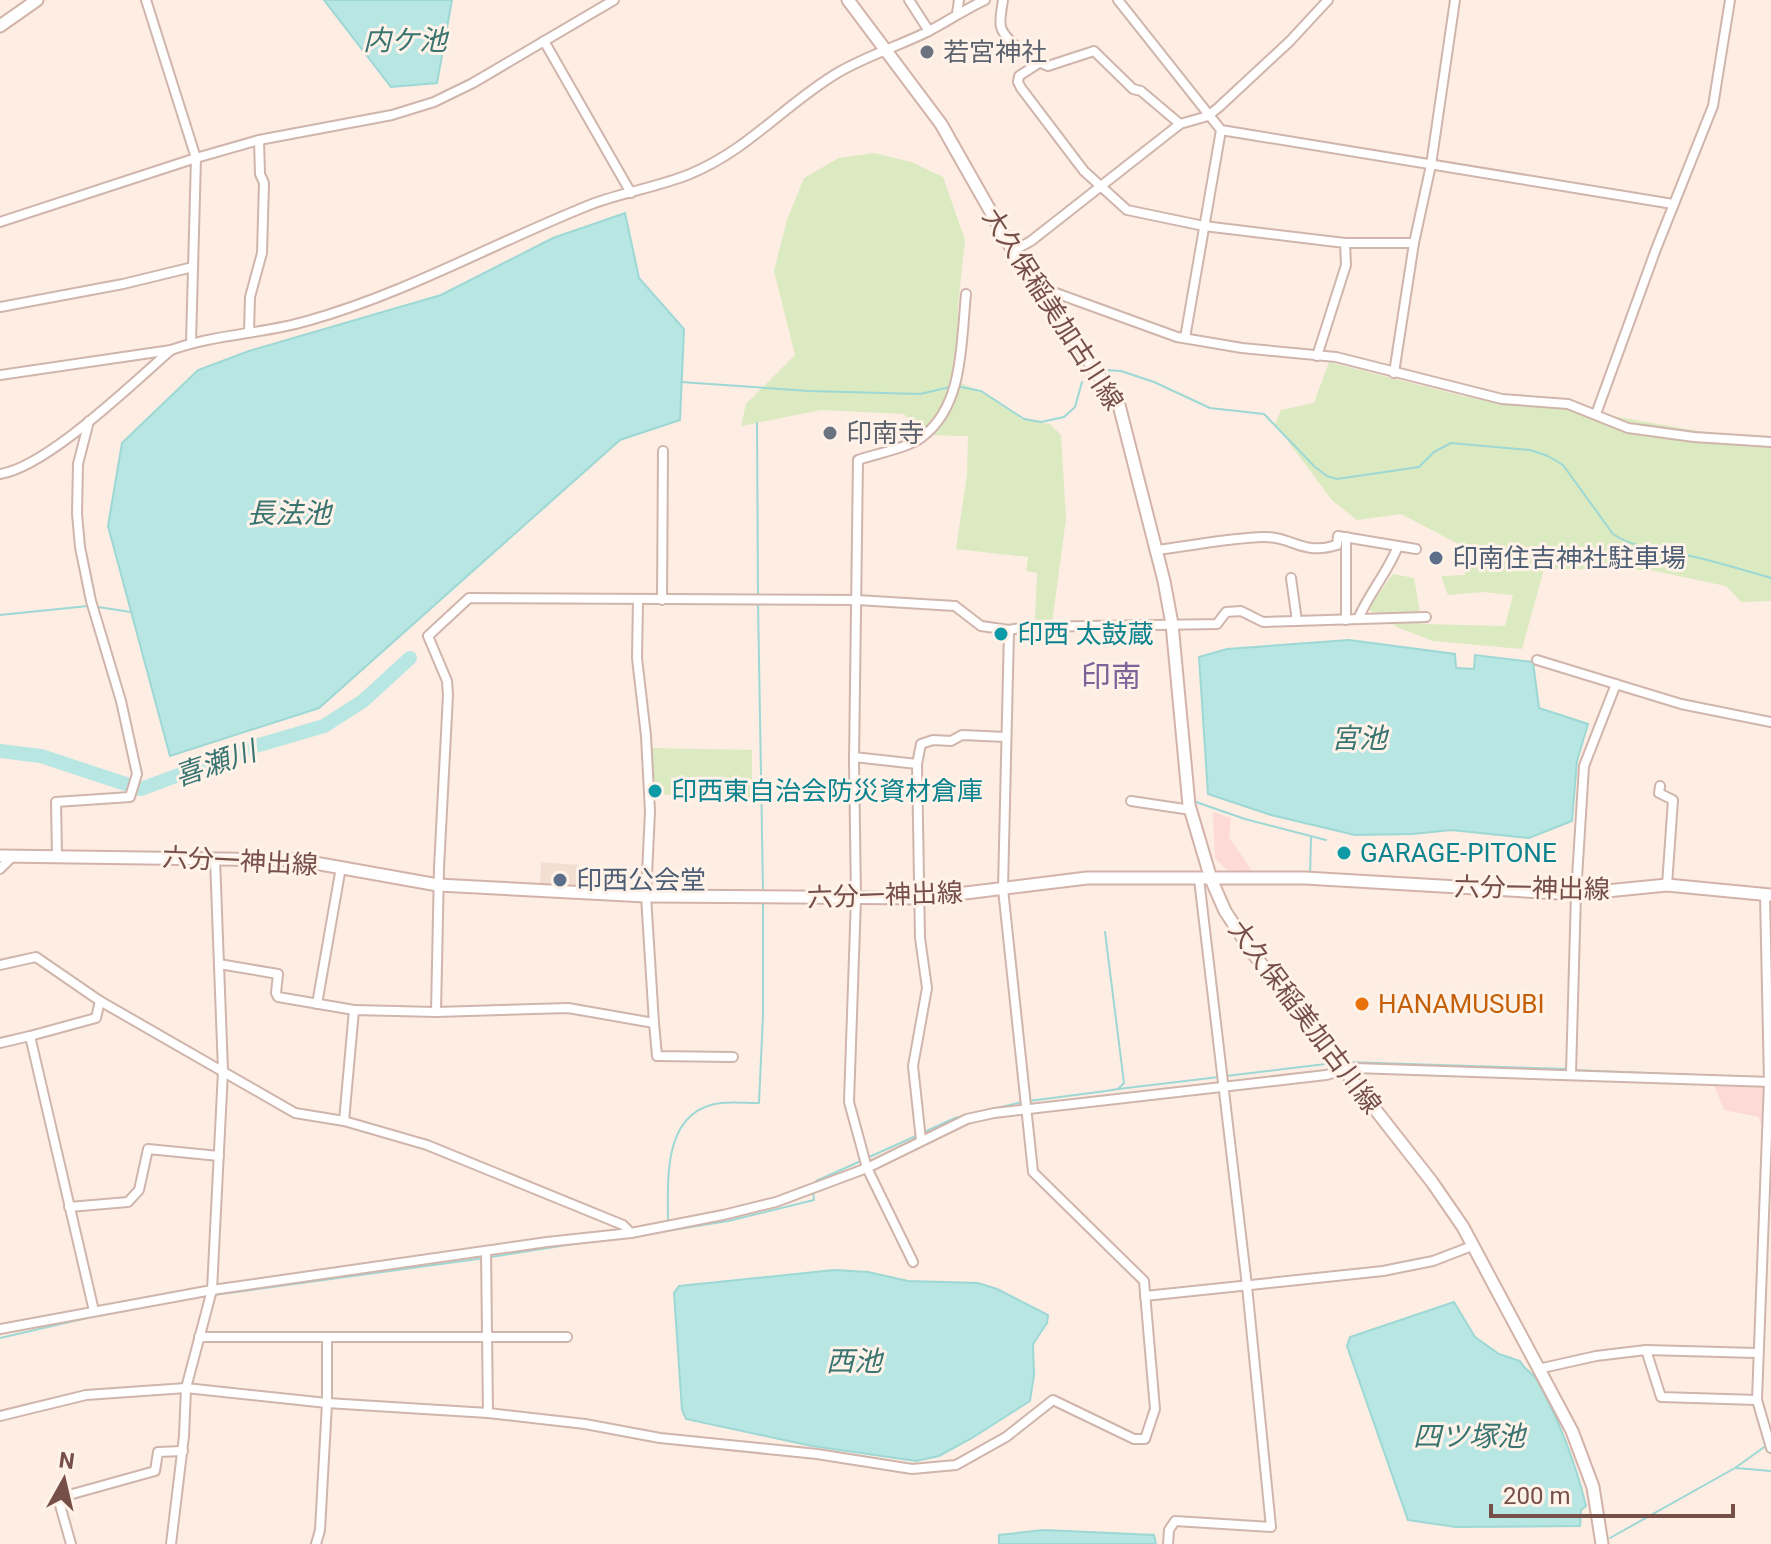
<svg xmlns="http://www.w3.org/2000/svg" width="1771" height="1544" font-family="Roboto,'Noto Sans JP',sans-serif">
<rect width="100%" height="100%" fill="#fdede3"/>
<path fill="#f4ddd1" d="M541 862 579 865V890L540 887Z"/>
<g fill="#fddad6">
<path d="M1213 812 1231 818 1229 837 1254 874 1235 873 1226 869 1215 858Z"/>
<path d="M1714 1085 1766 1087 1764 1123H1760L1759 1117 1724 1110Z"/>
</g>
<g fill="#dbeac1">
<path d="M874 153 911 162 943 177 965 240 958 306 957 381 997 400 1021 419 1050 424 1061 435 1066 519 1052 623H1035L1037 573 1026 571 1028 557 956 549 967 475 968 436 922 435 904 414 821 410 741 426 746 404 795 355 774 271 787 220 804 178 839 158Z"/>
<path d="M1329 362 1467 397 1556 406 1771 444V601L1741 602 1726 586 1650 570 1544 569 1522 649 1433 641 1399 628 1368 609 1393 574 1414 578 1422 624 1505 626 1513 595 1483 592 1448 595 1441 576 1465 575 1468 549 1401 514 1357 520 1332 500 1275 424 1281 410 1314 403Z"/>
<path d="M651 748 752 750V798L651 794Z"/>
</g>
<g fill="#b7e6e3" stroke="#9dd8d5" stroke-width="2">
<path d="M324 0H452L437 83 391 87Z"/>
<path d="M625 213 639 278 684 329 680 420 620 440 319 708 170 756 108 526 122 443 198 370 249 351 441 295 553 238Z"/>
<path d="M1349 640 1455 654 1456 668 1474 669 1475 655 1533 662 1539 708 1588 724 1577 761 1572 821 1529 838 1451 830 1413 834 1355 835 1271 815 1208 794 1199 657 1227 649Z"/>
<path d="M834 1270 868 1272 908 1281 978 1283 997 1289 1048 1315 1047 1323 1033 1344 1034 1375 1030 1401 972 1438 939 1456 916 1461 812 1446 686 1419 682 1410 674 1293 679 1286Z"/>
<path d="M1454 1302 1475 1337 1499 1354 1520 1361C1524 1370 1532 1372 1537 1380 1559 1420 1575 1461 1586 1506L1581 1510 1580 1526 1456 1527 1408 1520 1347 1346 1350 1337Z"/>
<path d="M1044 1530 1154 1535 1156 1544H999V1535Z"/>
</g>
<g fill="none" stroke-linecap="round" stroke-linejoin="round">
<g stroke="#9dd8d5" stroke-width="2">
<path d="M1105 370 1121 371 1154 382 1210 408 1264 414 1315 467 1327 476 1337 479 1419 467 1434 452 1451 443 1530 450 1548 456 1563 465 1613 534C1635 549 1661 549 1686 555 1715 561 1743 570 1771 578"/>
<path d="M681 382 809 391 920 394 950 387"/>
<path d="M956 386 981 391 1024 419 1041 422 1064 417 1075 407 1082 382"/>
<path d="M757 423 758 595"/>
<path d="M758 602 763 891"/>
<path d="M98 607 131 612"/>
<path d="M0 615 88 606"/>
<path d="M1196 802 1245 819 1326 840"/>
<path d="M1310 875 1311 838"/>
<path d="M1345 1062 1566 1069"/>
<path d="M1572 1070 1766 1078"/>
<path d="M1226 1076 1334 1063"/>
<path d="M1118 1089 1219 1077"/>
<path d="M1029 1101 1106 1091 1118 1089 1124 1083 1105 932"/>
<path d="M922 1133 955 1118 1022 1102"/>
<path d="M867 1158 916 1136"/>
<path d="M814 1184 816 1181 861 1161"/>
<path d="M668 1223C668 1179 662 1110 721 1103 733 1102 746 1103 759 1103L763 1015V902"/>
<path d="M641 1235 728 1221 814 1200 813 1190"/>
<path d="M491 1257 599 1240"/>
<path d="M214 1295 485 1258"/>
<path d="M166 1302 207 1296"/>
<path d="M0 1338 113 1312"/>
<path d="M1736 1468 1771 1471"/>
<path d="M1610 1538 1735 1468 1767 1445"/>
</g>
<path stroke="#b7e6e3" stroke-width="14" d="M0 751 41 756 141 789 259 745 324 726 363 701 410 658"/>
<defs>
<g id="street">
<path d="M146 0 196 158 191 343"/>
<path d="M909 0 929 31"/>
<path d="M1003 0C1002 8 999 20 1001 27 1005 41 1034 61 1048 66L1094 51 1133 89 1141 91 1180 124"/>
<path d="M1118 0 1221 130 1673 204"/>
<path d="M957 13 959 0"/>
<path d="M544 41 631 193"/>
<path d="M1039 63 1019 76 1018 82 1021 88 1084 171 1127 210 1204 226 1345 243 1346 265 1317 356"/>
<path d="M0 222 196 158 259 140 392 115 434 102 473 83 614 0"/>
<path d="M1345 243H1414"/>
<path d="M1013 251 1031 241 1180 124 1208 116 1219 107 1290 41 1328 0"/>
<path d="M1041 292H1053L1177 337 1242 348 1336 357 1502 399 1568 404 1628 428 1694 437 1771 442"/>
<path d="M0 307 123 284 193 267"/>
<path d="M249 332 250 297 262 253 264 183 260 174 259 140"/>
<path d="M1185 338 1221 130"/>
<path d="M1394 373 1414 243 1431 165 1455 0"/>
<path d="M0 375 171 350C215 334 263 334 307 321 407 293 496 242 592 204 624 192 658 187 690 174 750 149 786 103 839 72 867 56 898 46 927 32 947 22 965 9 985 0"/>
<path d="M1596 414 1656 249 1713 106 1730 0"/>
<path d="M0 474C47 467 133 383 171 350"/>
<path d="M1346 537V620"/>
<path d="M1156 550C1191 546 1228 538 1263 537 1292 536 1302 556 1337 545L1338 536 1416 549"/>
<path d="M1291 578 1297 621"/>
<path d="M662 600 663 451"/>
<path d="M1358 619C1369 593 1388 572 1398 546"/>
<path d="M1537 660 1681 704 1771 722"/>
<path d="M854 757 917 764"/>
<path d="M1660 786 1659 793 1673 800 1667 885"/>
<path d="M1131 801 1191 810"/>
<path d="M57 855 56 802 130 797 137 774 121 701 91 601 80 547 77 514 78 464 89 421"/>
<path d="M0 869 14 855"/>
<path d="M1765 895 1769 1082 1757 1400 1771 1448"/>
<path d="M219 964 278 974 276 993 278 997 354 1010"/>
<path d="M0 965 36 957 100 1001 295 1113 344 1121 427 1145 623 1225 631 1233"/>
<path d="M317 1004 341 867"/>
<path d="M436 1012 439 868 448 695 447 681 428 636 469 598 857 600 955 606 981 626 1009 630 1025 627 1217 624 1226 612 1241 611 1263 622 1426 617"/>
<path d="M654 1023 657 1056 733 1057"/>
<path d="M30 1036 96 1018 100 1001"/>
<path d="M0 1043 30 1036 94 1311"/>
<path d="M1571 1073 1576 894 1584 766 1616 684"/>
<path d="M344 1121 354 1010 436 1012 568 1008 654 1023 646 896 650 811 646 736 637 658 638 599"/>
<path d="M921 1140 913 1066 927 988 920 938 917 764 921 744 933 740 951 741 962 735 1006 737"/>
<path d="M69 1207 128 1202 139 1190 148 1149 219 1156"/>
<path d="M486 1251 488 1413"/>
<path d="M913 1262 867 1168 849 1102 856 898 854 761 858 460C875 454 908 448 922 437 964 406 961 342 966 294"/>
<path d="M1145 1296 1383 1271 1433 1261 1472 1246"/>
<path d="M0 1329 212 1290 547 1242 631 1233 723 1215 776 1202 867 1168 967 1119 994 1113 1326 1075 1354 1068 1771 1082"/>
<path d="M199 1337H567"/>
<path d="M1646 1350 1661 1397 1757 1400"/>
<path d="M1538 1369 1596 1356 1646 1350 1757 1353"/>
<path d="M0 1416 86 1395 186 1388 327 1403 488 1413 585 1424 660 1438 817 1454 912 1469 956 1465 1006 1437 1053 1400 1134 1439H1145L1155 1409 1144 1281 1033 1172 1003 889 1009 630"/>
<path d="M71 1544 58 1498 155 1471 158 1452 183 1451"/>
<path d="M171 1544 184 1436 186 1388 212 1290 223 1071 215 859"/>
<path d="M316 1544 320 1530 327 1403V1337"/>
<path d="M1168 1544 1169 1530 1175 1521 1271 1527 1247 1286 1199 879"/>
</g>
<g id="secondary">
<path d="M848 0 941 124 1013 251 1119 405 1164 581 1172 624 1189 805 1211 879 1225 911 1252 952 1432 1182 1463 1227 1572 1431 1593 1487 1602 1544"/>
<path d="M0 26 37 0"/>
<path d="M0 856 298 860 438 885 646 896 925 898 1087 878H1305L1576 894 1667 885 1771 895"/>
</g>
</defs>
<use href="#street" stroke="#d0b5ac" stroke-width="12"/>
<use href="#secondary" stroke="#d3b3a9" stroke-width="15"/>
<use href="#street" stroke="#fff" stroke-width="8"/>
<use href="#secondary" stroke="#fff" stroke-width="11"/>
</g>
<g fill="#6b7280" stroke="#fff2e9" stroke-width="3">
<circle cx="927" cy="52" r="8"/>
<circle cx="830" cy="433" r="8"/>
</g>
<g fill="#5c6f8a" stroke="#fff2e9" stroke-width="3">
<circle cx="1436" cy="558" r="8"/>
<circle cx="560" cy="880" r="8"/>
</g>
<g fill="#0f9aa8" stroke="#fff2e9" stroke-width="3">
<circle cx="1001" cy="634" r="8"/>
<circle cx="655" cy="791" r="8"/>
<circle cx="1344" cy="853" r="8"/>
</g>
<circle fill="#e8710a" stroke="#fff2e9" stroke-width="3" cx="1362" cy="1004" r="8"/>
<g text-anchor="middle" stroke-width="6" stroke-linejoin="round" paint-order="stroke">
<g font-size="26" fill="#5b616d" stroke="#fff2e9" text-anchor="start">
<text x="943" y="61">若宮神社</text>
<text x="846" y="442">印南寺</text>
</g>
<g font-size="26" fill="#754f48" stroke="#fff2e9">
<text transform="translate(1053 309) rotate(57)" y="9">大久保稲美加古川線</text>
<text transform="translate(240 861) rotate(3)" y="9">六分一神出線</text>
<text transform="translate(1532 888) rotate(1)" y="9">六分一神出線</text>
<text transform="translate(885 895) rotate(-2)" y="9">六分一神出線</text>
<text transform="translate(1305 1017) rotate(53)" y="9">大久保稲美加古川線</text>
</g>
<g font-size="26" fill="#4e5e75" stroke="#fff2e9" text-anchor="start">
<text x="1452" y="567">印南住吉神社駐車場</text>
<text x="576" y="889">印西公会堂</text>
</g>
<g font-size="26" fill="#0d838f" stroke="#fff2e9" text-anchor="start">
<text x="1017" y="643">印西 太鼓蔵</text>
<text x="671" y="800">印西東自治会防災資材倉庫</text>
<text x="1360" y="862">GARAGE-PITONE</text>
</g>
<g font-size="26" fill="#c56008" stroke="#fff2e9" text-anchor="start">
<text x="1378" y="1013">HANAMUSUBI</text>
</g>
<g font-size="28" font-style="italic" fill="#397471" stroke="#fff2e9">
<text x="405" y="50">内ケ池</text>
<text x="289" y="523">長法池</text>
<text x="1359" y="748">宮池</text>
<text transform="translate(215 763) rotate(-19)" y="10">喜瀬川</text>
<text x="854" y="1371">西池</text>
<text x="1469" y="1446">四ツ塚池</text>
</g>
<g font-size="30" fill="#7c6499" stroke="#fff2e9">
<text x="1111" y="687">印南</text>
</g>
</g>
<g transform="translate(64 1480) rotate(8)" stroke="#fff2e9" stroke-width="6" paint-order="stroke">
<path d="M0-6L14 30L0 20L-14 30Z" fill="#754f48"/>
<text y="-12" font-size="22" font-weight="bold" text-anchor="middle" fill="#754f48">N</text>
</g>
<path d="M1491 1504v12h242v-12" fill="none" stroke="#754f48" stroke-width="4"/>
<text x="1503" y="1504" font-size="24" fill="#754f48" stroke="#fff2e9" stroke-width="6" paint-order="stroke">200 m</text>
</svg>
